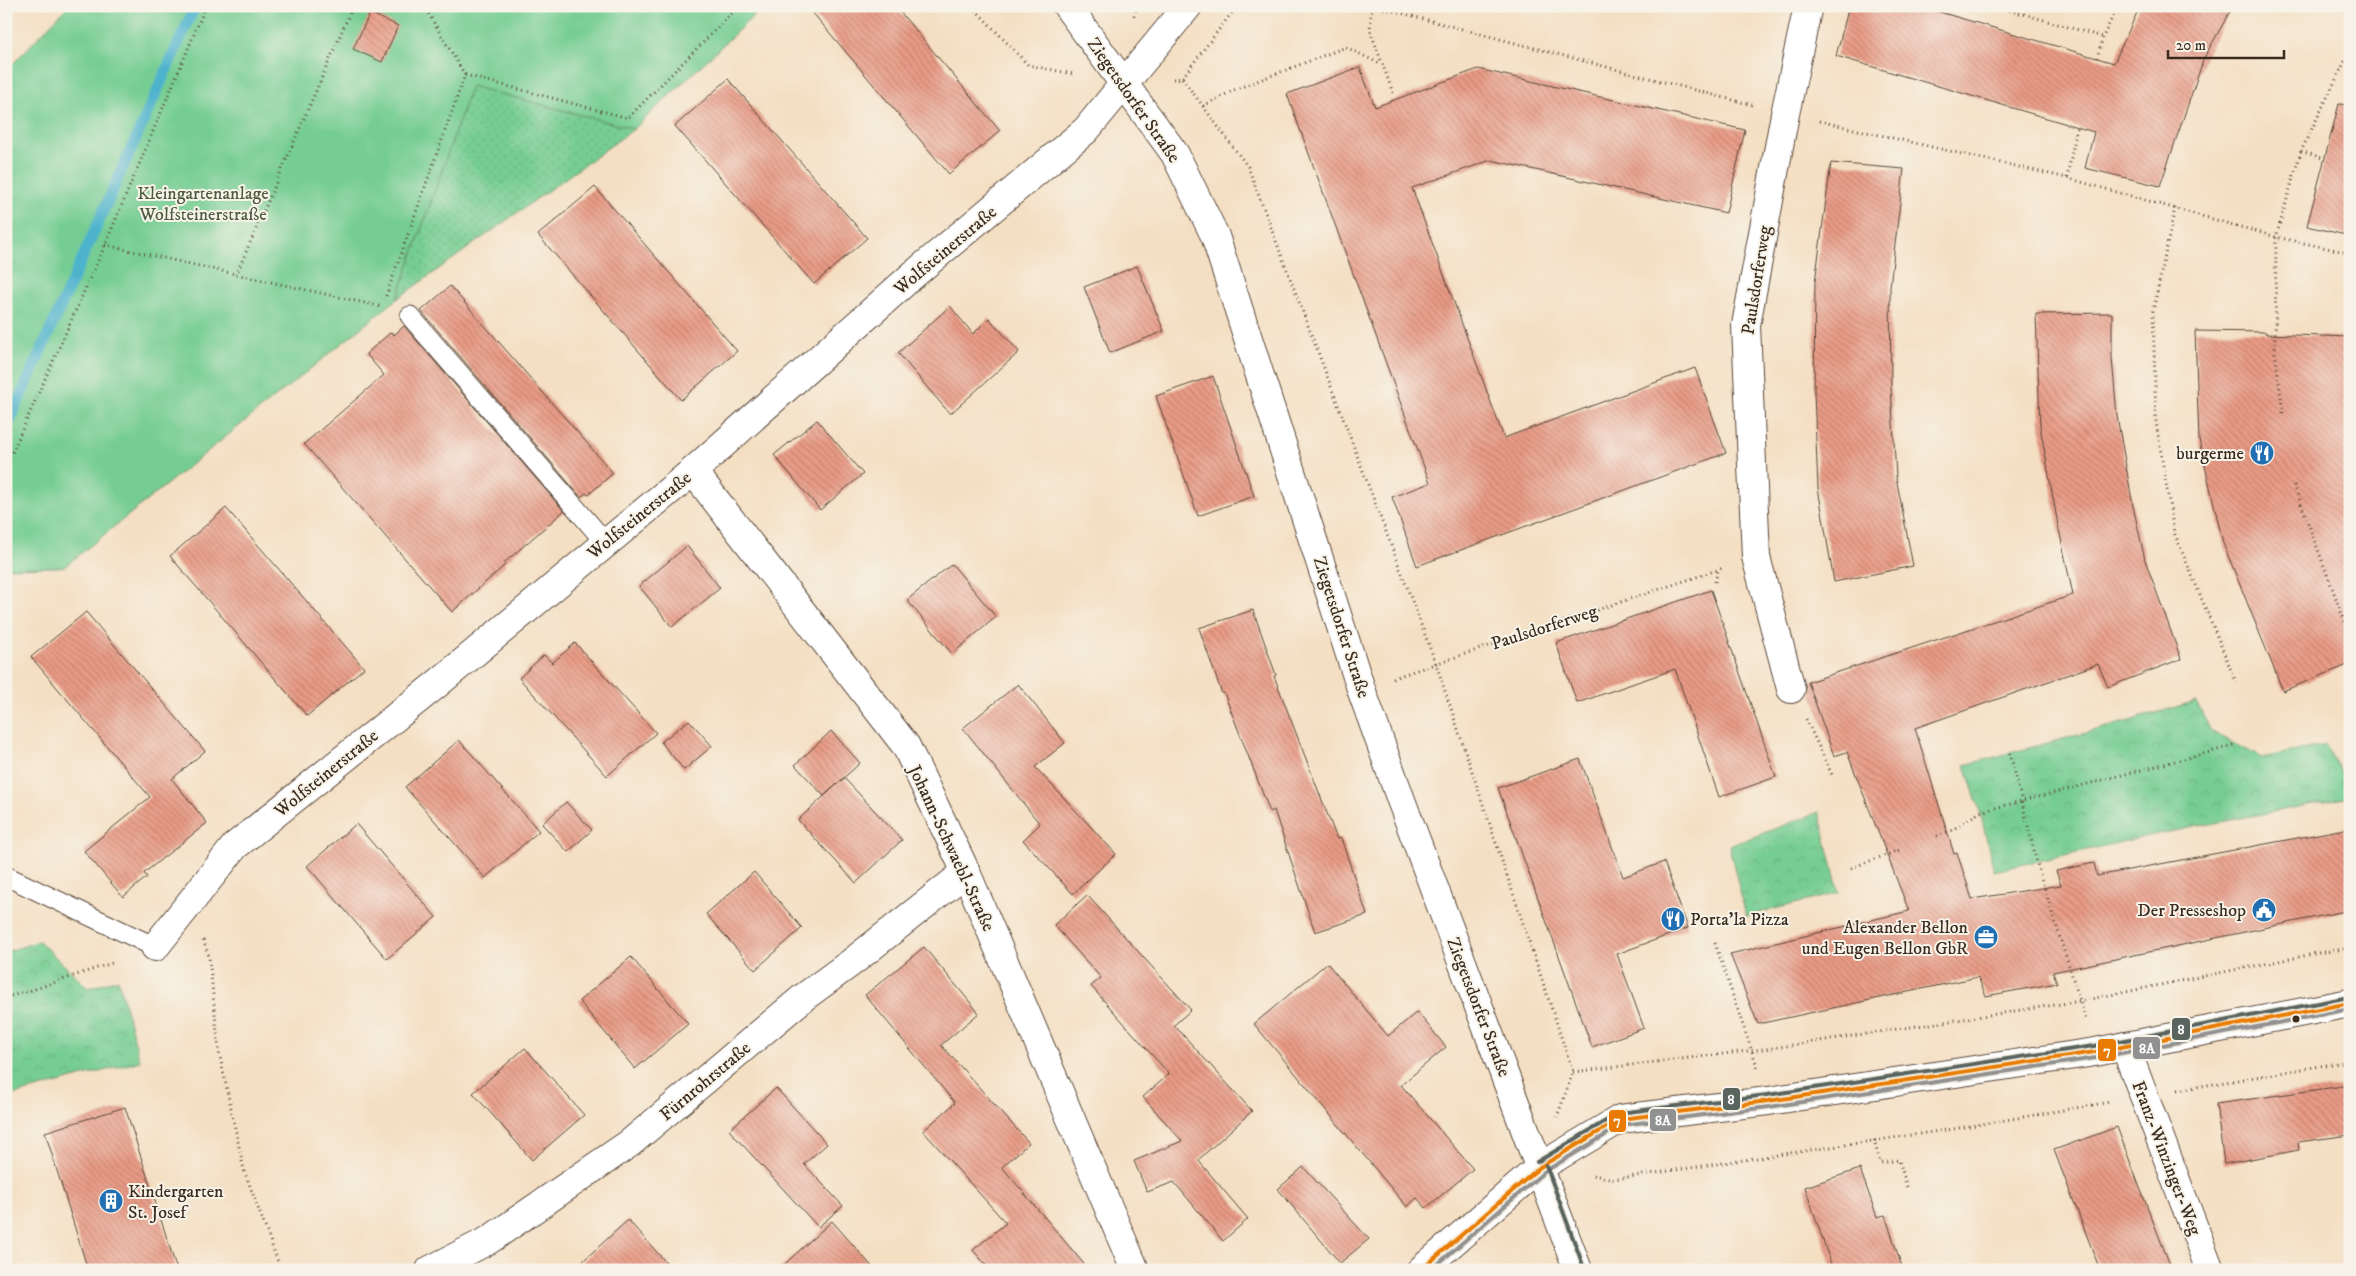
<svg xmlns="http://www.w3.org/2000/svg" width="2356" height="1276" font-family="'IM FELL DW Pica',serif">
<defs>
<pattern id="grass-dots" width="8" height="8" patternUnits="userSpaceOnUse" patternTransform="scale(1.25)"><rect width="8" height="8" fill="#76cd93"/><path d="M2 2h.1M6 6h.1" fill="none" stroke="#67b07e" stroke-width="1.8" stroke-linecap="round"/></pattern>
<pattern id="park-crowns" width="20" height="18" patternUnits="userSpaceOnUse" patternTransform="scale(1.25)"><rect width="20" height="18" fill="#76cd93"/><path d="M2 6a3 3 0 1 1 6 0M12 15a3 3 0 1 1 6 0" fill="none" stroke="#67b07e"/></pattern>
<pattern id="building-back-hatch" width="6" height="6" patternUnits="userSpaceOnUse" patternTransform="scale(1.25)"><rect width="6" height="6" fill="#e99b86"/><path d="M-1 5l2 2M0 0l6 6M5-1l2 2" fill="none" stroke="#be7f6d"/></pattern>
</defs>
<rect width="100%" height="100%" fill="#f7f3e8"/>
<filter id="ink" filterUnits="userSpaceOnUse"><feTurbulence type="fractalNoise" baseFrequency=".02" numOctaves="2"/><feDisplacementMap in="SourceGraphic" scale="10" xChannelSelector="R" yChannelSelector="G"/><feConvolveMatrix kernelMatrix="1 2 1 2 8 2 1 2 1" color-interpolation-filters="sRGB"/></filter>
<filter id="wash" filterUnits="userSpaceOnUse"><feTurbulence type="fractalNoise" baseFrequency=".0096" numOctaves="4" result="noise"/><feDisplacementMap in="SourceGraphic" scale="20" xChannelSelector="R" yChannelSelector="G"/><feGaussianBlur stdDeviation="1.12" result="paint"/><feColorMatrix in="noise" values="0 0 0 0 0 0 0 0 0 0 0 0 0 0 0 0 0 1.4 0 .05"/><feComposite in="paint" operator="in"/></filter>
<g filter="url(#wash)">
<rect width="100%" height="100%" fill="#f4dfc3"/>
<path fill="url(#grass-dots)" stroke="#587c58" d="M471 86 634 129 397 299Z"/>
<g fill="url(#park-crowns)" stroke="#587c58">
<path d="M2196 701 2211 731 2262 758 2325 745 2350 787V797L2153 835 1994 871 1980 812 1965 765 2119 724Z"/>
<path d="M1819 812 1839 893 1746 916 1729 846Z"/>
<path d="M39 941 88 988 118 979 140 1061 6 1097V952Z"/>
</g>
<path fill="#76cd93" stroke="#587c58" d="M68 6H764L634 129 471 86 397 299 64 567 6 568V71Z"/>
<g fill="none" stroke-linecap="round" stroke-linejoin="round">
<path stroke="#4eb3cd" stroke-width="11" d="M6 429 195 6"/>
</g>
<g id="blocks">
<g fill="url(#building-back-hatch)">
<path d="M807 6H895L1000 131 949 174Z"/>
<path d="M1849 6H1919L2114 63 2140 6H2233L2204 58 2160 186 2085 168 2094 132 1836 56Z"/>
<path d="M370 13 398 26 382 62 353 49Z"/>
<path d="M1360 67 1375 107 1478 69 1745 130 1726 213 1491 160 1412 188 1504 438 1695 368 1726 453 1417 566 1392 497 1430 483 1287 94Z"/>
<path d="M728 79 867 238 814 284 675 126Z"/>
<path d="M2339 104 2350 105V236L2307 226Z"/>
<path d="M1831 163 1904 169 1890 286 1891 387 1896 477 1913 566 1834 582 1818 488 1814 392 1815 282Z"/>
<path d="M595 187 737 351 681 400 538 235Z"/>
<path d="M1137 266 1164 331 1110 353 1084 287Z"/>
<path d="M450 286 613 473 588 495 586 493 581 497 421 311Z"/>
<path d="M950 306 973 334 989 318 1019 352 950 414 898 353Z"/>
<path d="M2112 313V358L2117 416 2133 506 2145 560 2181 659 2108 687 2098 664 1915 728 1954 854 1957 853 1972 899 2061 885 2056 871 2094 863 2097 876 2350 828V910L2053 972 2057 983 1986 996 1978 977 1758 1024 1730 954 1909 911 1847 752 1834 756 1808 682 2073 595 2058 525 2040 426 2036 314Z"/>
<path d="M404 326 564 511 504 563 505 565 452 612 304 444 384 375 366 354 391 332 394 335Z"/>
<path d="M2195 331 2266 332V334L2350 337V664L2283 691 2223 543 2199 440Z"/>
<path d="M1213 376 1254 496 1198 516 1156 396Z"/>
<path d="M817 420 863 474 820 510 774 455Z"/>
<path d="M226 508 364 668 307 716 170 556Z"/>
<path d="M687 546 720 588 672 627 639 586Z"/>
<path d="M952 564 996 617 952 654 907 600Z"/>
<path d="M1711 590 1776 777 1719 797 1675 669 1577 703 1556 643Z"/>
<path d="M1253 610 1276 675 1274 676 1337 839 1341 838 1367 915 1315 932 1274 810 1270 812 1224 693 1222 694 1199 628Z"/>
<path d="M86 612 205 751 172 779 207 823 144 873 147 877 123 897 84 851 150 797 31 657Z"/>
<path d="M575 643 656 733 607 776 519 678 544 655 552 663Z"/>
<path d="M1018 684 1065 743 1035 767 1116 854 1073 894 1023 840 1040 824 963 728Z"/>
<path d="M689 720 712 746 684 770 661 742Z"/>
<path d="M831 731 860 763 824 796 795 765Z"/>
<path d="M459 740 539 831 485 878 405 787Z"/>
<path d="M1580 759 1623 877 1664 862 1688 928 1617 954 1644 1028 1592 1047 1498 788Z"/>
<path d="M844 778 902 840 856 883 798 820Z"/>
<path d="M566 802 592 830 568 852 542 824Z"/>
<path d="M356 824 436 917 387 959 307 866Z"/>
<path d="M754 872 802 928 755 970 706 914Z"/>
<path d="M1087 895 1191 1010 1174 1025 1252 1111 1198 1160 1248 1219 1223 1241 1174 1182 1147 1192 1134 1161 1182 1141 1143 1097 1169 1074 1091 986 1101 978 1054 925Z"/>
<path d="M924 947 979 1013 941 1045 1029 1143 1002 1167 1089 1270H990L973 1250 1006 1223 923 1131 955 1103 865 995Z"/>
<path d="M631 957 688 1024 635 1069 579 1001Z"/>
<path d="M1327 963 1388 1036 1417 1012 1446 1047 1401 1085 1473 1169 1426 1208 1417 1198 1407 1207 1254 1024Z"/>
<path d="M525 1048 584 1115 532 1160 473 1093Z"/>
<path d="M2350 1085V1135L2298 1142 2299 1150 2224 1164 2216 1104Z"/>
<path d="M776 1088 827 1144 804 1164 843 1206 818 1227 729 1130Z"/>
<path d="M125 1107 177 1270H88L45 1132Z"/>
<path d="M2117 1127 2140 1188 2172 1270H2100L2054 1150Z"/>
<path d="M1303 1167 1369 1239 1340 1263 1278 1189Z"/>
<path d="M1860 1169 1877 1217 1885 1215 1903 1270H1833L1805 1187Z"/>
<path d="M628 1220 673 1270H573Z"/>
<path d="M832 1221 875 1270H778Z"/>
</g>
</g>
</g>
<g filter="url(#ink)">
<use href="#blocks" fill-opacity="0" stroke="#574537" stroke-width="1"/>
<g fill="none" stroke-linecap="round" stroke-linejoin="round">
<defs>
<g id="service">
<path d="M410 316 605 542"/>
<path d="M6 876 155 947"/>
</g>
<g id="minor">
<path d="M693 471 906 746 966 872 1135 1270"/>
<path d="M1791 689 1756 557 1746 325 1785 114 1808 6"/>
<path d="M155 947 235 846 437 684 693 471 913 275 1086 130 1188 6"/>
<path d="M2125 1046 2210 1270"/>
<path d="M430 1270 489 1240 630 1143 804 997 852 962 966 872"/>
</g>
<g id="tertiary">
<path d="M1067 6 1175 154 1215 236 1361 689 1401 800 1578 1270"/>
<path d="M1421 1270 1540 1167 1620 1119 1768 1101 2095 1052 2350 1003"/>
</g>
</defs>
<use href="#service" stroke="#574537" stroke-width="21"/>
<use href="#minor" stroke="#574537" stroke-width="30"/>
<use href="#tertiary" stroke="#574537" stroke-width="30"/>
<g stroke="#574537" stroke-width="3" stroke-dasharray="1 4" stroke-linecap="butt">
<path d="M972 6 1028 65 1073 74"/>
<path d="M1372 6 1370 30 1393 93"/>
<path d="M1374 6 1752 105"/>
<path d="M1995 6 2103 37 2118 6"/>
<path d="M1134 16 1137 6"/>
<path d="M2097 58 2103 37"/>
<path d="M465 75 628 118 739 6"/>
<path d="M1182 78 1248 167 1436 664 1573 1072 1557 1117"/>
<path d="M1173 79 1182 78 1237 6"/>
<path d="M1203 106 1236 89 1346 47 1382 65"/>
<path d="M1819 121 2067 178 2276 237 2350 253"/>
<path d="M2301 151 2325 159"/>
<path d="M2067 178 2077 127"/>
<path d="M2175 208 2153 311 2156 422 2174 532 2236 682"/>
<path d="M105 245 383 307"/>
<path d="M236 275 353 6"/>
<path d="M386 296 465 75 424 6"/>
<path d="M2283 413 2275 352 2276 237 2301 151 2350 51"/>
<path d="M6 466 105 245 206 6"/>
<path d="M2294 485 2350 636"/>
<path d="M1715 582 1718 570"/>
<path d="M1393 678 1723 568"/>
<path d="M1806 719 1832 775"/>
<path d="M2010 753 2039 871 2086 1020"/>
<path d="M1937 836 1952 830 1980 812 2237 745"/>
<path d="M1851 868 1902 849"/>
<path d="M203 940 209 956 219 1052 244 1170 281 1270"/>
<path d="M1715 943 1758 1069"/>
<path d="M6 997 29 991 115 962"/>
<path d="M1573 1072 1773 1048 2081 1001 2318 953 2350 948"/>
<path d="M2178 1090 2350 1061"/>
<path d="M1874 1140 1880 1163 1899 1160 1907 1187"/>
<path d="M1593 1175 1615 1179 1953 1129 2110 1102"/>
</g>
<use href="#service" stroke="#fff" stroke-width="19"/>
<use href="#minor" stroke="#fff" stroke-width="28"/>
<use href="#tertiary" stroke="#fff" stroke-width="28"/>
<defs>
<path id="bus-1" d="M1421 1270 1540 1167 1620 1119 1768 1101 2095 1052 2350 1003"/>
<path id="bus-2" d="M1431 1270 1544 1172 1622 1125 1769 1107 2096 1058 2350 1009"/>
<g id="bus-3">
<path d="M1537 1162 1619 1113 1767 1095 2094 1046 2349 997"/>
<path d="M1546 1165 1584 1268"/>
</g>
</defs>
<use href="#bus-1" stroke="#f7f3e8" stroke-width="8"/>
<use href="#bus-2" stroke="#f7f3e8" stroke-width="8"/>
<use href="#bus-3" stroke="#f7f3e8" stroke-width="8"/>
<use href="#bus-1" stroke="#e97b02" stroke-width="4"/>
<use href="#bus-2" stroke="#919191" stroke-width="4"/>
<use href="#bus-3" stroke="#59645e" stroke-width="4"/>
</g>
</g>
<defs>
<symbol id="restaurant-disc" viewBox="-11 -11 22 22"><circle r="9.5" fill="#1f6fb2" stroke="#f7f3e8"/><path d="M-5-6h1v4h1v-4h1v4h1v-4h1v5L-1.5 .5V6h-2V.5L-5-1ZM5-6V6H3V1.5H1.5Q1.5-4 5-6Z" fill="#fff"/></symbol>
<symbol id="civic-disc" viewBox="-11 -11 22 22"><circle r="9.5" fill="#1f6fb2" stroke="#f7f3e8"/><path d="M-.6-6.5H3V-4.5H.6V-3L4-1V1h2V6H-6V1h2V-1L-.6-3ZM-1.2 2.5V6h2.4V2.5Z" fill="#fff"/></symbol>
<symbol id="office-disc" viewBox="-11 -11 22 22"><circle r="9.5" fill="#1f6fb2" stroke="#f7f3e8"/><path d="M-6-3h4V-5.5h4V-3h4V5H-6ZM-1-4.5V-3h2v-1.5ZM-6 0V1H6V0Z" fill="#fff"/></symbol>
<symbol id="building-disc" viewBox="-11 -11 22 22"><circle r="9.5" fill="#1f6fb2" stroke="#f7f3e8"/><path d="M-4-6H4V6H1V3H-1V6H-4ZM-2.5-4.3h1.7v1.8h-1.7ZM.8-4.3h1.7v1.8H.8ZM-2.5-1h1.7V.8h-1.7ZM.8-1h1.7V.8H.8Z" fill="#fff"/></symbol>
</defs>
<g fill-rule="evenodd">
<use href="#restaurant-disc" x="2248" y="439" width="28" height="28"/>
<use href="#civic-disc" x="2250" y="896" width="28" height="28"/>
<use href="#restaurant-disc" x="1659" y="905" width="28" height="28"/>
<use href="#office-disc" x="1972" y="923" width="28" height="28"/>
<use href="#building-disc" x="97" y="1187" width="28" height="28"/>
</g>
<circle fill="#3b2a1e" stroke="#f7f3e8" stroke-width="2" cx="2296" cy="1019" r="4.5"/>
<g text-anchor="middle" stroke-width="4" stroke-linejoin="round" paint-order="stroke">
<g font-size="18" fill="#3b2a1e" stroke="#f7f3e8">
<text transform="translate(1134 100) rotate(55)" y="6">Ziegetsdorfer Straße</text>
<text transform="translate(945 250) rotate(-40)" y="6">Wolfsteinerstraße</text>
<text transform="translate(1756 280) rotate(-81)" y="6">Paulsdorferweg</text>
<text transform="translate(639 515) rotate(-39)" y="6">Wolfsteinerstraße</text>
<text transform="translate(1342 627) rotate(72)" y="6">Ziegetsdorfer Straße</text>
<text transform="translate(1544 627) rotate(-18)" y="6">Paulsdorferweg</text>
<text transform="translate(326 773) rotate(-39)" y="6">Wolfsteinerstraße</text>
<text transform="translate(952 848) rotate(65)" y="6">Johann-Schwaebl-Straße</text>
<text transform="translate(1479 1007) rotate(69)" y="6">Ziegetsdorfer Straße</text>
<text transform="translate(705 1081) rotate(-40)" y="6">Fürnrohrstraße</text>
<text transform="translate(2167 1158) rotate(69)" y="6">Franz-Winzinger-Weg</text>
</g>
<g font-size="18" fill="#4d5b41" stroke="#f7f3e8">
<text x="203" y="199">Kleingartenanlage<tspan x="203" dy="21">Wolfsteinerstraße</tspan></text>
</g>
<g font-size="18" fill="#3b2a1e" stroke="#f7f3e8" text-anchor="end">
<text x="2244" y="459">burgerme</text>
<text x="2246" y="916">Der Presseshop</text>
<text x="1690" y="925" text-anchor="start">Porta'la Pizza</text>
<text x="1968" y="933">Alexander Bellon<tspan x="1968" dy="21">und Eugen Bellon GbR</tspan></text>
<text x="128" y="1197" text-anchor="start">Kindergarten<tspan x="128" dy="21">St. Josef</tspan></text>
</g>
</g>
<g stroke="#f7f3e8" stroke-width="2">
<rect x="2171" y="1017" width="20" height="24" rx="5" fill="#59645e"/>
<rect x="2132" y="1036" width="29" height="24" rx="5" fill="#919191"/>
<rect x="2097" y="1038" width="20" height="24" rx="5" fill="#e97b02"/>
<rect x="1722" y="1087" width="19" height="24" rx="5" fill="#59645e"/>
<rect x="1649" y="1108" width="28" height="24" rx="5" fill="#919191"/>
<rect x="1608" y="1109" width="19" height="24" rx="5" fill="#e97b02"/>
</g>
<g font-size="14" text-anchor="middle" font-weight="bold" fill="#fff">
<text x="2181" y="1034">8</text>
<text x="2147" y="1053">8A</text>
<text x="2107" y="1055">7</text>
<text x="1731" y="1104">8</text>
<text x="1663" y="1125">8A</text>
<text x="1617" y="1125">7</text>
</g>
<rect width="2356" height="1276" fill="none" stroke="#f7f3e8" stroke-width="25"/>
<path d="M2168 50v8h116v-8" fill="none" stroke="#3b2a1e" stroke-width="2.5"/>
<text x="2176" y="50" font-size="15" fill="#3b2a1e" stroke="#f7f3e8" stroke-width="4" paint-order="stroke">20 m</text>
</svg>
